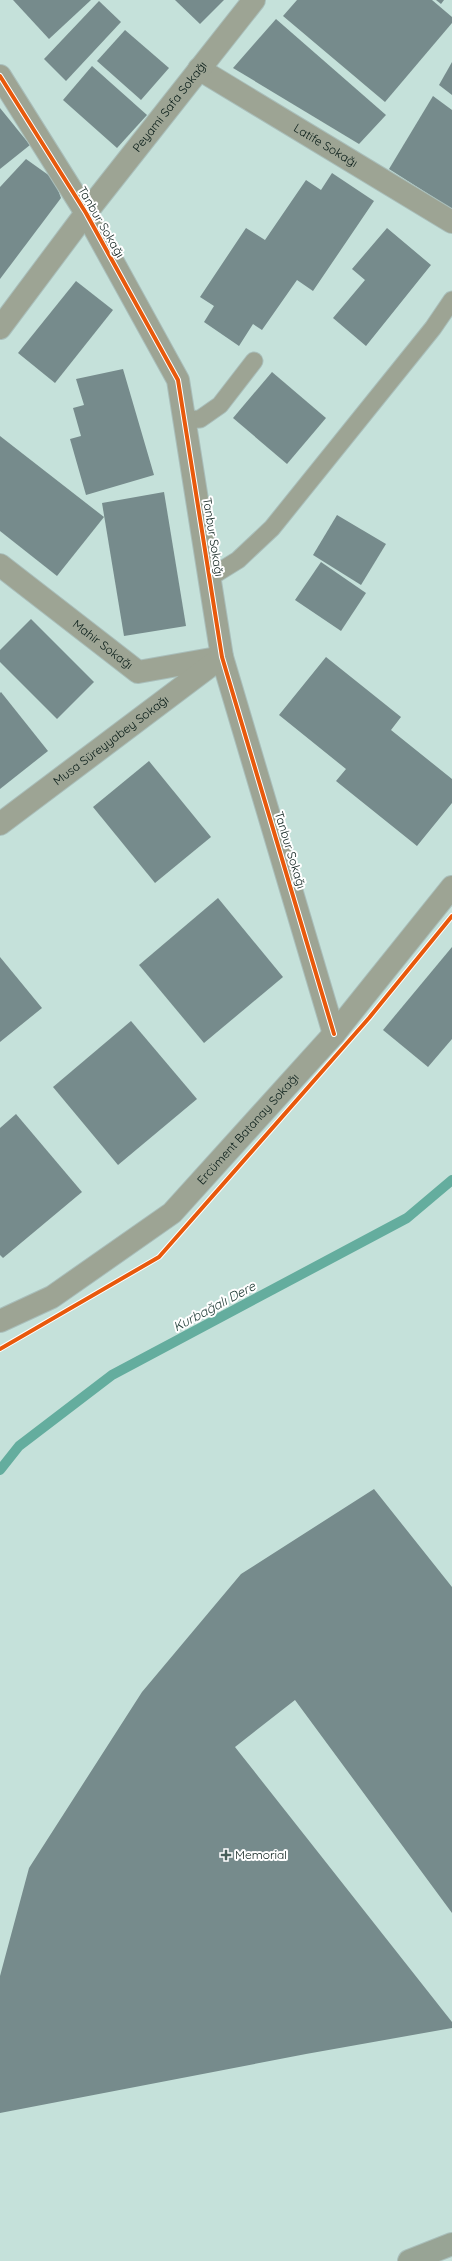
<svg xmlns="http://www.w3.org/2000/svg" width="452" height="2261" font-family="Quicksand,sans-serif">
<rect width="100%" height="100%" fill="#c5e1da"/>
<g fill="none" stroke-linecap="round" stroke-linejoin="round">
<path stroke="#64ad9e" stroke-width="10" d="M0 1470 19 1446 112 1375 407 1218 452 1180"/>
</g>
<g fill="#768b8c">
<path d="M13 0H91L49 39Z"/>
<path d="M175 0H224L200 24Z"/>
<path d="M297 0H432L452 17V23L385 102 283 16Z"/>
<path d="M436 0H444L441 4Z"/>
<path d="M99 1 121 22 66 81 44 59Z"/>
<path d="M276 19 386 115 359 144 233 68Z"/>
<path d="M125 30 169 68 141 100 97 61Z"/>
<path d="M452 62V95L439 85Z"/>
<path d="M92 66 147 115 117 148 63 100Z"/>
<path d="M433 96 452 110V209L389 169Z"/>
<path d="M0 108 30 145 0 169Z"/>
<path d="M26 159 54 179 61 198 0 279V187Z"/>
<path d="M332 173 374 201 313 291 297 280 262 330 253 324 239 346 204 322 214 306 200 297 246 228 265 240 306 180 321 190Z"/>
<path d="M387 228 431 265 366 346 333 318 365 280 352 269Z"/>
<path d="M76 281 113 310 55 383 18 353Z"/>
<path d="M123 369 154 475 86 495 70 439 81 436 73 408 84 405 76 379Z"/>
<path d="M272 372 326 418 287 464 233 418Z"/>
<path d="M0 436 104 517 57 576 0 531Z"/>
<path d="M164 492 186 626 124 636 102 503Z"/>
<path d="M337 515 386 544 361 585 313 555Z"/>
<path d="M321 562 366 593 341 631 295 600Z"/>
<path d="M31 619 94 682 57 719 0 662V650Z"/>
<path d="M326 657 401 717 391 730 452 779V803L417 846 336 781 346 769 279 715Z"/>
<path d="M1 692 48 751 0 789V693Z"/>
<path d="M149 761 211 837 155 883 93 807Z"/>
<path d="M218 898 283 977 204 1043 139 965Z"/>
<path d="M452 947V1039L428 1067 383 1030Z"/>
<path d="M0 957 42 1008 0 1042Z"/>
<path d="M131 1021 197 1099 118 1165 53 1087Z"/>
<path d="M16 1114 82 1192 3 1258 0 1255V1128Z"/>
<path d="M374 1489 452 1587V1913L295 1700 235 1747 452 2022V2028L306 2054 0 2113V1976L29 1868 142 1692 241 1574Z"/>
</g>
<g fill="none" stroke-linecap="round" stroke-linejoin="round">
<defs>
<g id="service">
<path d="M184 420 200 419 220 405 254 361"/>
<path d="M209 578 238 560 272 528 433 328 452 300"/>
</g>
<g id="minor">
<path id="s1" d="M199 69 452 222"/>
<path d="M0 76 86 213 178 380 222 657 334 1034"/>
<path id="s2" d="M0 328 86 213 254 0"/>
<path id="s3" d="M0 565 138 672 217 658"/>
<path id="s4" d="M0 824 222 657"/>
</g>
<g id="tertiary">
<path id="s5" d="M0 1321 52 1297 172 1213 334 1034 452 887"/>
</g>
<path id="trunk" d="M409 2261 452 2244"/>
</defs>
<use href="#service" stroke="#a9beba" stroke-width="19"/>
<use href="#minor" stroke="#a9beba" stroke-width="24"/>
<use href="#tertiary" stroke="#a9beba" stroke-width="24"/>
<use href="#trunk" stroke="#a9beba" stroke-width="24"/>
<use href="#service" stroke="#9da494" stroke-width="17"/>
<use href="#minor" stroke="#9da494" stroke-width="22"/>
<use href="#tertiary" stroke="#9da494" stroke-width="22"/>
<use href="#trunk" stroke="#98a495" stroke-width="22"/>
<defs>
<g id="cycleway">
<path d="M0 76 86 213 178 380 222 657 334 1034"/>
<path d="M0 1349 159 1257 369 1018 452 916"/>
</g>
</defs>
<use href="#cycleway" stroke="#fff" stroke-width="6"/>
<use href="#cycleway" stroke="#e8590c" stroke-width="4"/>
</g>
<path fill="#485f5a" stroke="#fff" stroke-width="1.5" d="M224 1849h4v4h4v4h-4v4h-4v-4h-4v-4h4z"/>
<g text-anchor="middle" stroke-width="4" stroke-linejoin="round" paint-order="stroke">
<g font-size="12" fill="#051915" stroke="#fff">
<text dy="4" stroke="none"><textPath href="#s2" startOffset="279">Peyami Safa Sokağı</textPath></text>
<text dy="4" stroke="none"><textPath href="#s1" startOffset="148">Latife Sokağı</textPath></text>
<text transform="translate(101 222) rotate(60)" y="4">Tanbur Sokağı</text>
<text transform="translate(213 537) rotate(81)" y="4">Tanbur Sokağı</text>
<text dy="4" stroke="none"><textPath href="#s3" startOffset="130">Mahir Sokağı</textPath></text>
<text dy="4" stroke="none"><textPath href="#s4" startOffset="139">Musa Süreyyabey Sokağı</textPath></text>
<text transform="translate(290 850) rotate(73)" y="4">Tanbur Sokağı</text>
<text dy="4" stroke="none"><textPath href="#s5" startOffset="317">Ercüment Batanay Sokağı</textPath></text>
</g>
<g font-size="12" fill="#051915" stroke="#fff" text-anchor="start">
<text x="235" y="1859">Memorial</text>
</g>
<g font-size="13" font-style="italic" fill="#1d3933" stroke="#fff">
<text transform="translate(214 1306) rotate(-28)" y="5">Kurbağalı Dere</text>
</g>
</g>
</svg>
